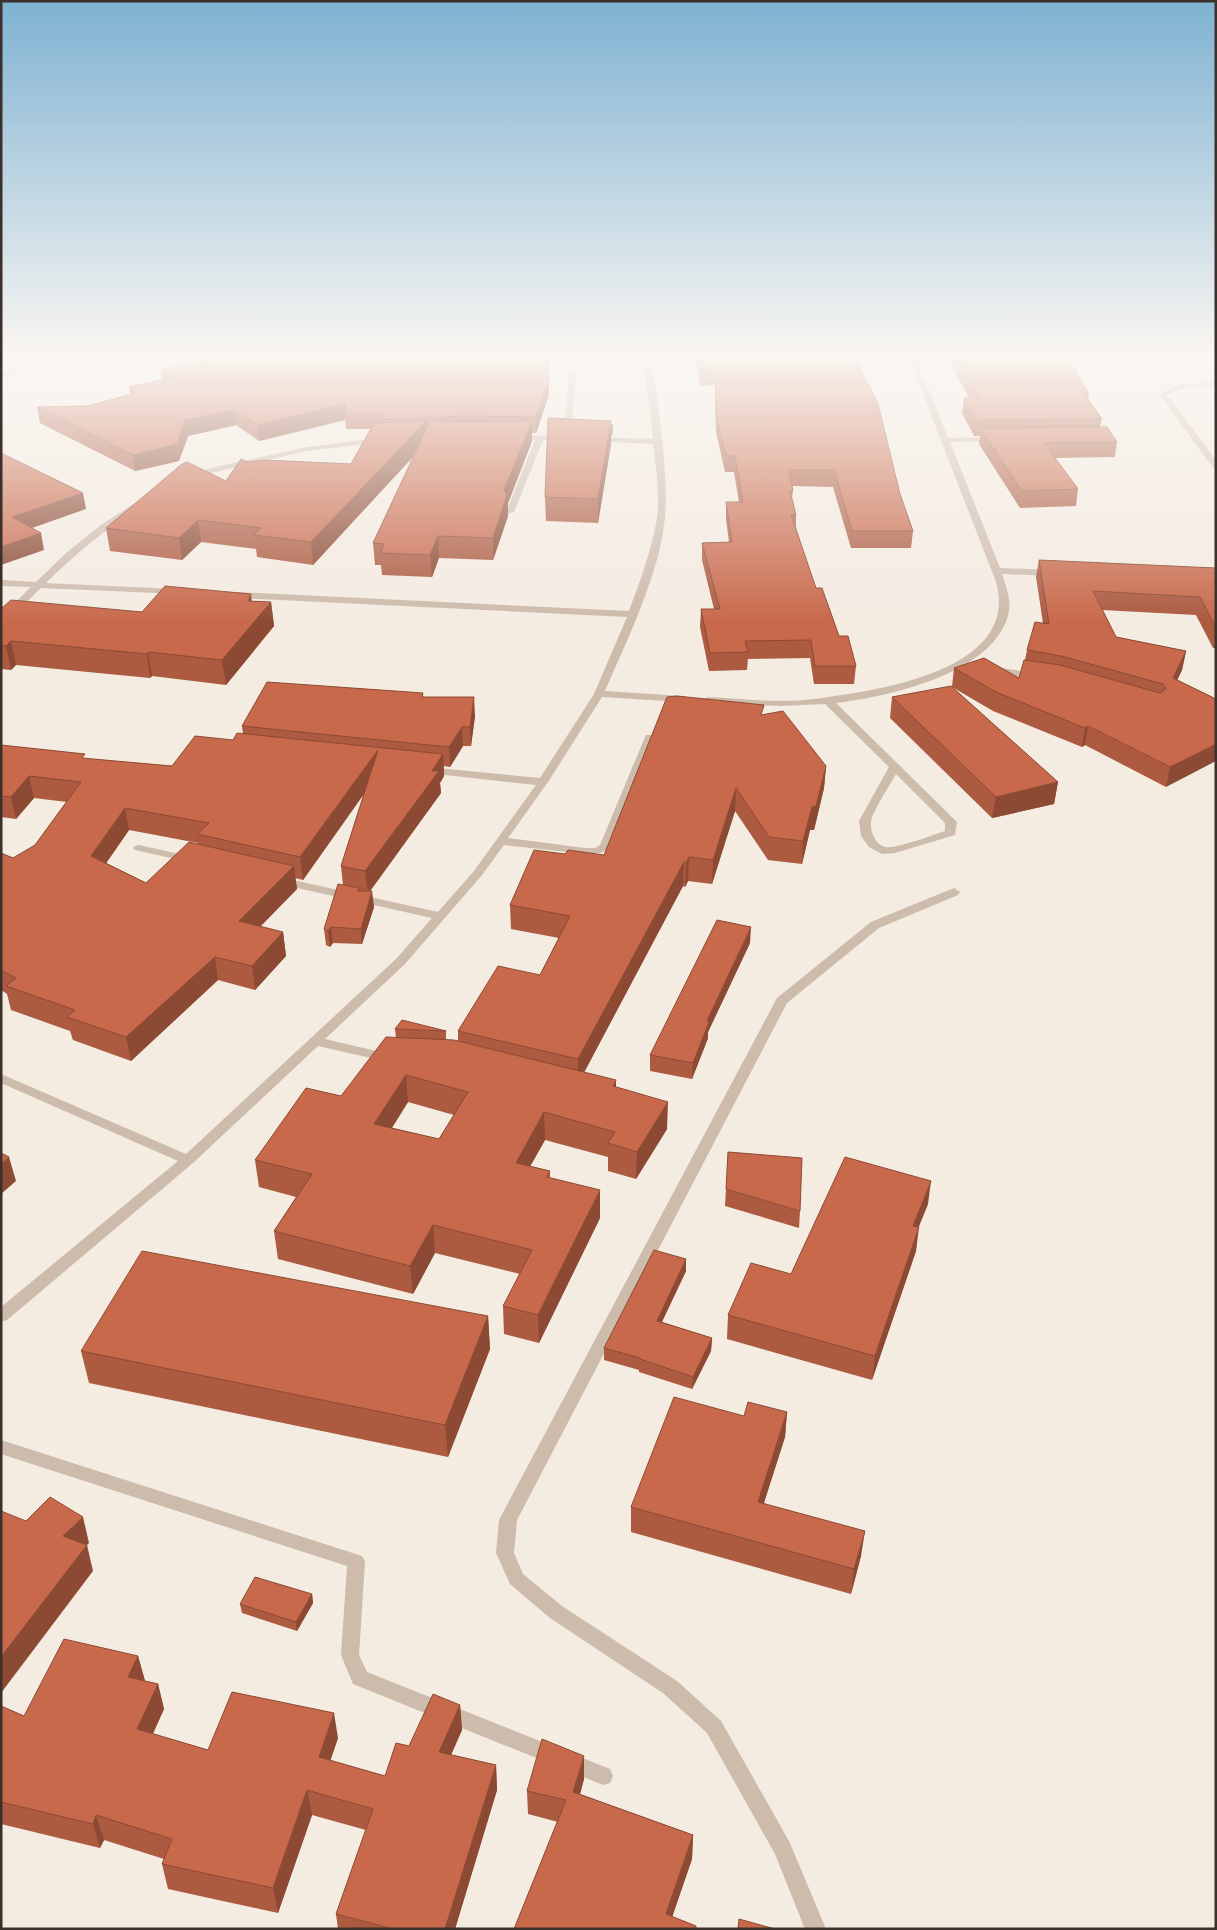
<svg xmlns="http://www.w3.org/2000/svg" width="1217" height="1930" font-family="'Source Sans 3',sans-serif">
<rect width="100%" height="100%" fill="#f4ebe1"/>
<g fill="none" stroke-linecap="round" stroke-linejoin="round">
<g fill="#cdbbac" fill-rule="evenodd">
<path d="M63 353H74L1 377V373Z"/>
<path d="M643 353H651C657 404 669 466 665 516 661 571 627 640 605 691L683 696 688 699 683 702 602 697 548 782 508 838 585 848H595L600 845 645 737 646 735H654L655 737 611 847 601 853 585 854 504 845 482 875 405 964 325 1039 393 1055 395 1058 393 1061 388 1062 318 1046 193 1163 7 1320 1 1322V1307L178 1161 1 1083V1074L186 1154 397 958 432 918 275 883 273 881 275 879 279 877 438 912 474 871 536 785 427 773 422 770 427 767 540 778 594 694 627 617 236 598 231 595 236 592 629 611C640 580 652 550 657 518 660 493 656 469 653 444L594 441 590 439 594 437 653 439Z"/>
<path d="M907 353H914L948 438 995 437 999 439 995 441 950 442 1000 568 1052 570 1057 573 1052 576 1002 574C1006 586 1011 599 1009 611 998 673 887 697 836 703L957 822 955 835 895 853 882 854 869 847 861 836 859 821 889 767 825 704 782 706 708 703 703 700 708 697C745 699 785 704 822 698 880 690 1021 670 996 582ZM896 774 945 823V831C933 835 896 849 885 847 875 845 870 831 871 822 871 814 891 783 896 774Z"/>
<path d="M569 372 576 374 571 435 564 440H543L514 512 507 514 506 512 535 440 516 439 512 437 516 435 564 436Z"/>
<path d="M1216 382V386L1183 388 1167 395 1216 460V468H1213L1159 394 1182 384Z"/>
<path d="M379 438H382V442L307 451 211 473 193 479 189 477 206 469 307 447Z"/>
<path d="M135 503 139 506 138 508C105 530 75 554 46 583L176 589 179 590V594L41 588 4 624 1 625V616L31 587 1 586V580L36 582 66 553 101 525Z"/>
<path d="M994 667 1036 673 1041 676 1036 679 990 672 989 670Z"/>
<path d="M139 845 193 857 195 859 189 862 135 850 133 848 135 846Z"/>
<path d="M954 888 960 892 958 895 879 928 787 1003 517 1520 514 1553 523 1574 562 1606 677 1681 721 1721 789 1841 826 1929H805L775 1854 707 1733 663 1693 550 1618 510 1584 496 1553 499 1520 777 998 871 922Z"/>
<path d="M1 1440 362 1556 365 1561 359 1655 367 1672 610 1769 613 1776 610 1783 603 1785 353 1684 341 1655 347 1566 1 1454Z"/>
</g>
</g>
<g fill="#ac5a40" fill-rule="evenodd">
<path d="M695 353H855L900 494 913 531 911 548H851L833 487 792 486 793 491 792 498 796 515V528L816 588 839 636 856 666 854 684H814L810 658 748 659 747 670 709 671 700 627 701 609H714L702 560V543L729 542 726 519V502H739L734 472H725L716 432 715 385 700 386Z"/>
<path d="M945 353H1065L1089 394 1088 399 1102 419 1100 427 1117 442 1115 457 1055 458 1078 489 1076 506 1020 508 979 444 980 436H974L962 413 964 398H969Z"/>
<path d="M487 356 549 395 536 433H532V441L508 503V516L493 560 439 558 432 577 382 575 381 565H375L373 543 414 456 313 565 257 557 256 549 201 542 182 560 110 551 106 528 226 481 247 462 351 464 371 429H346L345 420 259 441 236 425 188 436 179 461 135 471 40 423 37 407 88 406 130 394 129 387 162 380 161 371 201 361 279 358Z"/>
<path d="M611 421V425L613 431 612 436H611V444L598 523 546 521 545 497Z"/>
<path d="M1039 560 1216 568V648H1213L1196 615 1102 610 1116 637 1186 651 1182 670 1177 680 1216 699 1166 787 1085 745 1082 747 993 711 952 687 954 668 1019 678 1025 660 1027 650 1043 623 1036 577Z"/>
<path d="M252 601 271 602 274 626 226 685 152 676 150 678 16 665 11 670 1 669V609L142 612Z"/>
<path d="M423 693V697L475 716 471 746H463L450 767 444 766V776L440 783 441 793 370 891 374 907 362 944 333 943 330 947 326 945 324 929 343 885 341 866 364 794 303 880 295 878 297 889 260 927 283 932 286 956 255 990 218 980 131 1061 73 1040 70 1031 11 1010 7 994 1 990V853L13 858 35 845 67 802 34 798 16 819 1 817V745L86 759 172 766 233 740 243 734 242 726ZM129 830 198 843 199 845 146 883 106 863Z"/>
<path d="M892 697 1058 782 1054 804 992 818 890 718Z"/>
<path d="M764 714 826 766 824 788 814 830H810L802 864 768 860 735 811 712 884 688 881 685 887 683 886 584 1072 616 1087 667 1129 636 1179 608 1171V1157L545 1140 530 1166 550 1171V1178L600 1218 539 1343 504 1334 503 1306 520 1274 435 1253 413 1294 278 1259 274 1231 296 1197 259 1187 255 1160 341 1096 396 1038 395 1029 446 1031V1040L458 1041V1031L540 975 559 938 511 929 510 905 565 854 604 855ZM408 1102 454 1115 439 1139 392 1128Z"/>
<path d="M750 943 708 1032V1038L692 1079 650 1071V1055Z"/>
<path d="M726 1189 800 1211 799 1228 725 1206Z"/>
<path d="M928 1204 918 1227 916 1251 872 1380 727 1339 728 1315 791 1274Z"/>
<path d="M686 1259V1271L662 1322 712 1338 711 1351 692 1389 639 1372V1370L604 1360V1348Z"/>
<path d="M488 1316 490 1349 448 1457 89 1383 81 1351Z"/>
<path d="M787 1412 785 1437 764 1503 861 1556 851 1594 631 1532V1507L744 1416Z"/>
<path d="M312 1594 313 1603 297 1631 242 1613 240 1604Z"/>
<path d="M138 1656 145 1681 158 1684 164 1709 153 1734 208 1750 338 1738 330 1761 385 1776 409 1746 460 1705 462 1730 451 1755 496 1765 497 1790 455 1929H338L336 1914 366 1830 312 1815 278 1913 168 1889 162 1864 164 1859 104 1840 100 1848 1 1824V1706L24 1716Z"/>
<path d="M584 1779 580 1794 693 1835 692 1859 672 1917 696 1926V1929H514L558 1822 528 1814 527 1791Z"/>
</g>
<g fill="#8c4a34">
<path d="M549 379V395L536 433V417Z"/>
<path d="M346 404 344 413 345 420 259 441 257 425Z"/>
<path d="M234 410 236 425 188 436 179 461 135 471 133 455 185 420Z"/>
<path d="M426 421 427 441 313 565 311 542Z"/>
<path d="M532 421V441L508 503V516L493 560V538L504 490Z"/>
<path d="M611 421V444L598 523V499Z"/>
<path d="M83 493 86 509 15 534 12 517Z"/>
<path d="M198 520 201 542 182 560 179 538Z"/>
<path d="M41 533 44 550 1 565V547Z"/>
<path d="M438 536 439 558 432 577 430 555Z"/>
<path d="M251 594 254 618 248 601Z"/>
<path d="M271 602 274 626 226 685 222 660Z"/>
<path d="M11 641 16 665 11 670 6 646Z"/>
<path d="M1186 651 1182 670 1169 697 1173 678Z"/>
<path d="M148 652 152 676 150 678 147 654Z"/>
<path d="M474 697 475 716 471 746 470 727Z"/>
<path d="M1088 726 1085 745 1082 747 1085 728Z"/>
<path d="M462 727 463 746 450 767 449 747Z"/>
<path d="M1216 744V761L1166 787 1170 767Z"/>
<path d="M378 750 380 771 303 880 300 857Z"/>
<path d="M443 754 444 776 440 783 441 793 368 894 365 871Z"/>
<path d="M826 766 824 788 814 830H810L802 864 803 841 812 807Z"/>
<path d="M29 776 34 798 16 819 11 797Z"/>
<path d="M1058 782 1054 804 992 818 996 797Z"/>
<path d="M736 788 735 811 712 884 713 860Z"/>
<path d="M125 808 129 830 96 878 91 856Z"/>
<path d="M689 857 688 881 685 887 686 863Z"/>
<path d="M684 862 683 886 578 1084V1059Z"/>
<path d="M294 866 297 889 243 944 239 921Z"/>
<path d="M372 891 374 907 362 944 361 929Z"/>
<path d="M331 927 333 943 330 947 328 931Z"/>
<path d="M751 927 750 943 708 1032V1038L692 1079 693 1063 707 1021Z"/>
<path d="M283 932 286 956 255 990 252 966Z"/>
<path d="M215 957 218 980 131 1061 126 1037Z"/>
<path d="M406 1075 408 1102 377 1151 374 1124Z"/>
<path d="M616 1080V1107L613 1086Z"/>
<path d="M668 1102 667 1129 636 1179 637 1152Z"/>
<path d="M544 1112 545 1140 517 1190 516 1163Z"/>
<path d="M9 1157 16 1181 1 1194V1164Z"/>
<path d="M931 1181 928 1204 910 1249 913 1226Z"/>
<path d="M600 1190V1218L539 1343 538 1315Z"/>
<path d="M433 1225 435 1253 413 1294 410 1266Z"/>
<path d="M919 1227 916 1251 872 1380 875 1356Z"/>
<path d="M686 1259V1271L656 1334 657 1321Z"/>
<path d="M488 1316 490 1349 448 1457 445 1425Z"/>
<path d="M712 1338 711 1351 692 1389 693 1377Z"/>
<path d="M787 1412 785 1437 756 1527 758 1502Z"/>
<path d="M83 1517 89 1543 87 1545 93 1571 1 1693V1657L63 1536Z"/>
<path d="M865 1531 861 1556 851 1594 854 1569Z"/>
<path d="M312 1594 313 1603 297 1631 296 1622Z"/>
<path d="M138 1656 145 1681 128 1677Z"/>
<path d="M158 1684 164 1709 143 1754 137 1729Z"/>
<path d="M460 1705 462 1730 441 1777 439 1752Z"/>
<path d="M334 1713 338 1738 323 1782 319 1757Z"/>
<path d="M584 1756V1779L574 1816 573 1792Z"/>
<path d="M496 1765 497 1790 455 1929H445Z"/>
<path d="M307 1790 312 1815 278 1913 273 1888Z"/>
<path d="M96 1815 104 1840 100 1848 93 1824Z"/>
<path d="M693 1835 692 1859 668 1929 666 1914Z"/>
</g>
<g fill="#c8694b" stroke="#8c4a34" fill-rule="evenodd">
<path d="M225 353H267L279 358 354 356V353H486L485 356 548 355 549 379 536 417 466 416 379 420 383 413H344L346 404 257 425 234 410 185 420 177 444 133 455 37 407 88 406 136 393 129 387 175 377 161 371 199 360 201 361Z"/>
<path d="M698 353H855L862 372 878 404 900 494 913 531H852L834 470H789L793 491H790L796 515H791L816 588H822L839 636H848L856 666H815L811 640 745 641 748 652 710 653 701 609H720L702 543 732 542 726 502H743L735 456H726L716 417V370L701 371Z"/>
<path d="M954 353H1065L1089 394H1084L1102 419 976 420 964 398H979Z"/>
<path d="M548 418 611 421 598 499 545 497Z"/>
<path d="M426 421 311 542 254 535 261 528 198 520 179 538 106 528 182 464 187 462 226 481 241 459 247 462 264 460 351 464 374 423Z"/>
<path d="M430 421H532L504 490 507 495 493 538 438 536 430 555 380 553 384 544 373 543Z"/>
<path d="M611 425H613L612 430H611Z"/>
<path d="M1107 427 1117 442 1044 443 1078 489 1022 491 980 428Z"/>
<path d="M1 453 83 493 12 517 41 533 1 547Z"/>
<path d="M1039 560 1216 568V628L1200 597 1093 591 1116 637 1186 651 1173 678 1216 699V744L1170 767 1088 726 1085 728 996 692 954 668 984 658 1019 678 1024 660 1060 665 1160 693 1166 689 1163 684 1061 656 1027 650 1035 622 1049 624Z"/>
<path d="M165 586 251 594 248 601 271 602 222 660 148 652 147 654 11 641 6 646 1 645V609L11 600 142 612Z"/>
<path d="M267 682 423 693 422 697H474L470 727H462L449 747 242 726Z"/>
<path d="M951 686 1058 782 996 797 892 697Z"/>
<path d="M677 696 764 705 761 715 783 711 826 766 816 806 812 807 803 841 769 837 736 788 713 860 689 857 686 863 684 862 578 1059 458 1031 498 966 540 975 570 916 510 905 534 850 565 854 568 850 604 855 667 697Z"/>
<path d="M237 733 443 754 432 771H439L365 871 341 866 378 750 300 857 197 834 209 823 125 808 91 856 146 883 189 842 294 866 239 921 283 932 252 966 215 957 126 1037 67 1017 75 1010 6 986 16 978 1 970V853L13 858 35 845 81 782 29 776 11 797 1 796V745L85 754 82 758 172 766 195 736 233 740Z"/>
<path d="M338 884 359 888 358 891H372L361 929 331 927 328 931 324 929Z"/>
<path d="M717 920 751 927 707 1021 709 1022 693 1063 650 1055Z"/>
<path d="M402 1020 446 1031 395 1029Z"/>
<path d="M386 1037 454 1040 616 1080 613 1086 668 1102 637 1152 608 1143 615 1132 544 1112 516 1163 550 1171 547 1177 600 1190 538 1315 503 1306 532 1250 433 1225 410 1266 274 1231 312 1174 255 1160 306 1088 341 1096ZM406 1075 468 1092 439 1139 374 1124Z"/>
<path d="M728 1152 802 1158 800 1211 726 1189Z"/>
<path d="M1 1153 9 1157 1 1164Z"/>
<path d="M845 1157 931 1181 913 1226 919 1227 875 1356 728 1315 751 1263 791 1274Z"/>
<path d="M654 1250 686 1259 657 1321 712 1338 693 1377 640 1359V1358L604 1348Z"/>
<path d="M142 1251 488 1316 445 1425 81 1351Z"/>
<path d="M674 1397 744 1416 748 1402 787 1412 758 1502 865 1531 854 1569 631 1507Z"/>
<path d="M50 1497 83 1517 63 1536 87 1545 1 1657V1511L26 1521Z"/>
<path d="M255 1577 312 1594 296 1622 240 1604Z"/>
<path d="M64 1639 138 1656 128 1677 158 1684 137 1729 208 1750 232 1692 334 1713 319 1757 385 1776 396 1743 409 1746 433 1694 460 1705 439 1752 496 1765 445 1929H393L336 1914 373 1809 307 1790 273 1888 162 1864 172 1839 96 1815 93 1824 1 1802V1706L24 1716Z"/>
<path d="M542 1739 584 1756 573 1792 693 1835 666 1914 696 1926V1929H514L566 1800 527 1791Z"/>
<path d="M739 1919 775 1929H738Z"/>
</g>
<linearGradient id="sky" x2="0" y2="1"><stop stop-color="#7eb2d2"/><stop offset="0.57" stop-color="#faf6f2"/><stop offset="1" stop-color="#faf6f2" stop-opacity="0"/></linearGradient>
<rect width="1217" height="623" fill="url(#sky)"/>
<rect width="1217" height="1930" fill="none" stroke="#3b302b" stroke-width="5"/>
</svg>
